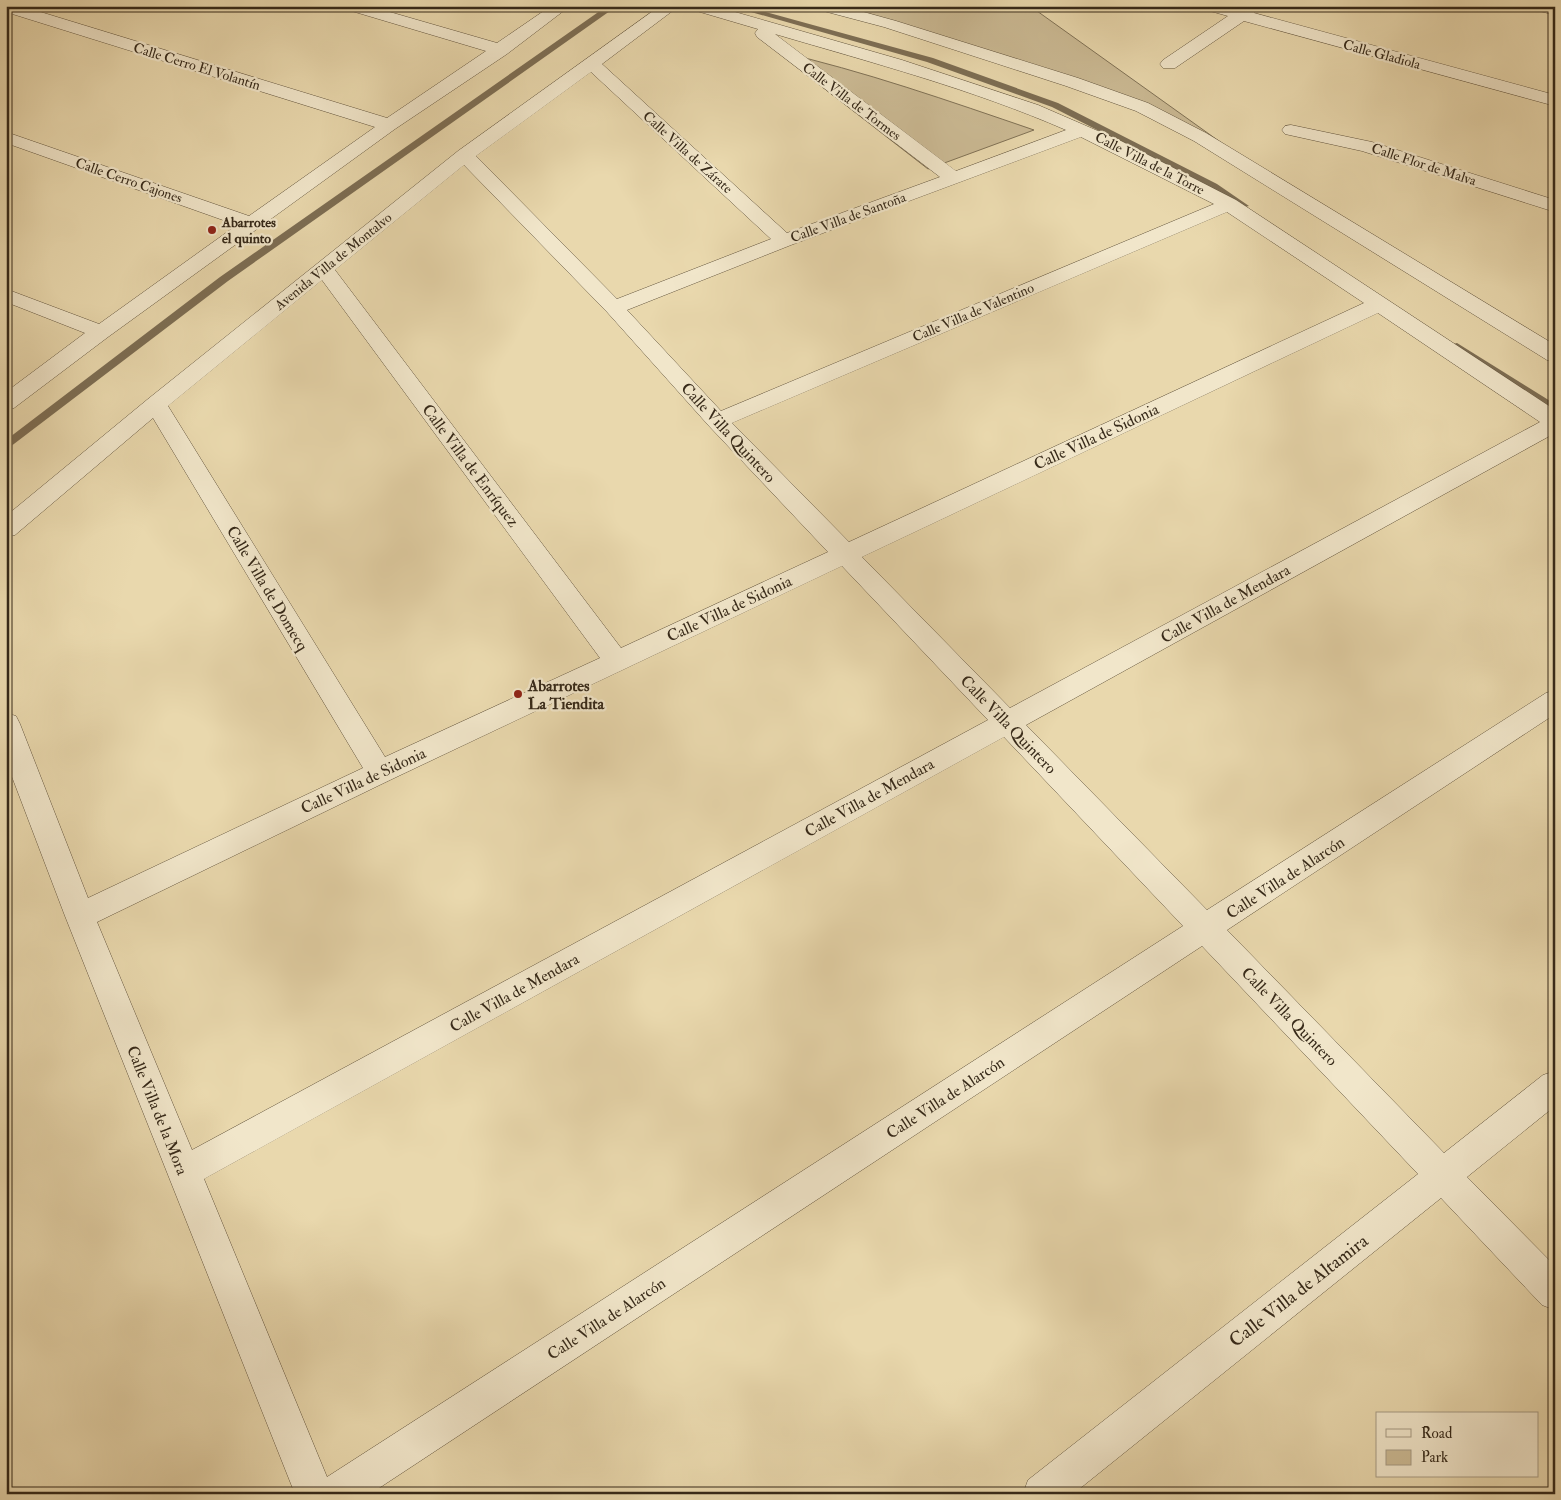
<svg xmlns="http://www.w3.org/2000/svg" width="1561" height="1500" font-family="'IM FELL Double Pica',serif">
<rect width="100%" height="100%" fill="#e9d8ad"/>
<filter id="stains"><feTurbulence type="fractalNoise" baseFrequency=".004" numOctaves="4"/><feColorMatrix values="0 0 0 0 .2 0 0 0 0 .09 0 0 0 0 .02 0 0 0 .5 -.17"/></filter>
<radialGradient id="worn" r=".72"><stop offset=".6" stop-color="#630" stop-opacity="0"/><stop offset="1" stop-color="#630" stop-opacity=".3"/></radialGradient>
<g fill="#cbba94" stroke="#807256">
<path d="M827 6H1030L1244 159 1157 118 1067 83Z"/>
<path d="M776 51C864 71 949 101 1034 130L928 169Z"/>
</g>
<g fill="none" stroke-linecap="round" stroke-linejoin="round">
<g fill="#7d6e54" fill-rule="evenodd">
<path d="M607 6H617L228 281 6 450V440L220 277Z"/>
<path d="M730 6H744L933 58 1058 103 1217 184 1249 206 1241 208 1211 188 1052 107 927 62Z"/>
<path d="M1457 343 1555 404V413L1453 348V344Z"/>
</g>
<defs>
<g id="minor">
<path d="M6 6H21L387 118 486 51 345 9 343 6H369L497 43 551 6H570L507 54 395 129 108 337 14 408 6 410V392L85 333 6 302V289L99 324 237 225 6 143V132L249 216 375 127 6 12Z"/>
<path d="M660 6H679L602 64 787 233 940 177 757 37 755 33 758 29 690 9 688 6H714L902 60 1038 105 1121 141 1236 200 1555 410V433L1026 725 1207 910 1546 693 1555 690V714L1227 930 1444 1153 1543 1075 1555 1071V1106L1467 1177 1555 1266V1310L1542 1305 1441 1198 1073 1494H1023L1028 1480 1418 1174 1202 946 370 1494H295L65 916 6 761V713L16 716 20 724 88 898 363 768 153 418 15 535 6 537V516L148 399 458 151ZM775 34C873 63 972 89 1066 130L956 171ZM591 72 771 239 617 299 476 156ZM1081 137 1214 204 721 411 627 310 791 245ZM464 165 607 312 709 426 828 552 621 648 335 270ZM1227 212 1364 303 849 542 732 423ZM322 280 600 658 385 757 168 406ZM1378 313 1540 422 1010 708 862 557ZM842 566 988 720 192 1150 97 922 390 780ZM1004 737 1183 926 327 1477 204 1179Z"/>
<path d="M814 6H842L896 21 1078 78 1148 103 1206 133 1555 345V362L1547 360 1194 141 1136 111 1066 86 884 27 816 9Z"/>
<path d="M1201 6H1228L1239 9 1243 6H1258L1259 8 1254 13 1555 95V106L1244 21 1175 68H1163L1160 64 1163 60 1228 16 1203 9Z"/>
<path d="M1530 6H1555V15L1532 9Z"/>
<path d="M1291 125 1372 142 1555 200V212L1362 151 1285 134 1282 130 1285 126Z"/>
</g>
</defs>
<use href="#minor" stroke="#63553e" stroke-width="1"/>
<use href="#minor" fill="#f1e6ca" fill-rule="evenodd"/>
</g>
<g fill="#8f2418" stroke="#f1e6ca" stroke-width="2">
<circle cx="212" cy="230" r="5"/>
<circle cx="518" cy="694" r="5"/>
</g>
<g text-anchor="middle" stroke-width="4.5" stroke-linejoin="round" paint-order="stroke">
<g font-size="14" fill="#362919" stroke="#f1e6ca">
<text transform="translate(1382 54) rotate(15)" y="5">Calle Gladiola</text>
<text transform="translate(197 66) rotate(17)" y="5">Calle Cerro El Volantín</text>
<text transform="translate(852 101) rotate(37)" y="5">Calle Villa de Tormes</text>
<text transform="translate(688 152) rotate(42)" y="5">Calle Villa de Zárate</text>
<text transform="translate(1150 163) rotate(27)" y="5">Calle Villa de la Torre</text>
<text transform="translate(1424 164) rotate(18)" y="5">Calle Flor de Malva</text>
<text transform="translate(129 180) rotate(19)" y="5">Calle Cerro Cajones</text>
<text transform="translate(848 217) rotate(-20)" y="5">Calle Villa de Santoña</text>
<text transform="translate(333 261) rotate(-39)" y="5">Avenida Villa de Montalvo</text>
<text transform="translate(973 312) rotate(-23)" y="5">Calle Villa de Valentino</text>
</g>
<g font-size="14" font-weight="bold" fill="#362919" stroke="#f1e6ca" text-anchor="start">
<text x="222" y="227">Abarrotes<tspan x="222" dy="16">el quinto</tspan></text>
</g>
<g font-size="16" fill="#362919" stroke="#f1e6ca">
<text transform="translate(729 432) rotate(47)" y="6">Calle Villa Quintero</text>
<text transform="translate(1096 436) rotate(-25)" y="6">Calle Villa de Sidonia</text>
<text transform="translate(471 465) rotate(53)" y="6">Calle Villa de Enríquez</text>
<text transform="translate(268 588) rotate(59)" y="6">Calle Villa de Domecq</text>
<text transform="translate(1225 603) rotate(-29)" y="6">Calle Villa de Mendara</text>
<text transform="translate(729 608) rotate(-25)" y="6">Calle Villa de Sidonia</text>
<text transform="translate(1009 724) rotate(46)" y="6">Calle Villa Quintero</text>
<text transform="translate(363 780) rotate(-25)" y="6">Calle Villa de Sidonia</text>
<text transform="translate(869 797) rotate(-29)" y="6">Calle Villa de Mendara</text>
<text transform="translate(1285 877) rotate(-33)" y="6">Calle Villa de Alarcón</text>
<text transform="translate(514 992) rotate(-29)" y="6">Calle Villa de Mendara</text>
<text transform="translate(1290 1016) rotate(46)" y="6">Calle Villa Quintero</text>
<text transform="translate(945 1097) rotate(-33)" y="6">Calle Villa de Alarcón</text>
<text transform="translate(158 1110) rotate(68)" y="6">Calle Villa de la Mora</text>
<text transform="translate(606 1318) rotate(-33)" y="6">Calle Villa de Alarcón</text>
</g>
<g font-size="16" font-weight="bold" fill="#362919" stroke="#f1e6ca" text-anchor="start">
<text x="528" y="691">Abarrotes<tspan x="528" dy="18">La Tiendita</tspan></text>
</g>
<g font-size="19" fill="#362919" stroke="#f1e6ca">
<text transform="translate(1298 1290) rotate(-38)" y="7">Calle Villa de Altamira</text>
</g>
</g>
<rect width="1561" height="1500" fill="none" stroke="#e9d8ad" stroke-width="25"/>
<rect x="8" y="8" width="1546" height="1485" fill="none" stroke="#362919" stroke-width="2.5"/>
<rect x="12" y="12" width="1536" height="1475" fill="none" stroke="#362919"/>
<rect x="1376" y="1412" width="162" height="65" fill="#f1e6ca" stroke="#a69a83"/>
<rect x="1386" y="1429" width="25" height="8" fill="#f1e6ca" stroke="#a69a83"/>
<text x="1421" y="1438" font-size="15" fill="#362919">Road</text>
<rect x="1386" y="1450" width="25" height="15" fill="#cbba94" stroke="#a69a83"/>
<text x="1421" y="1462" font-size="15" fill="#362919">Park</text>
<rect width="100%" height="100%" filter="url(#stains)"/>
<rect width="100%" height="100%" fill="url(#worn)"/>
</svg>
